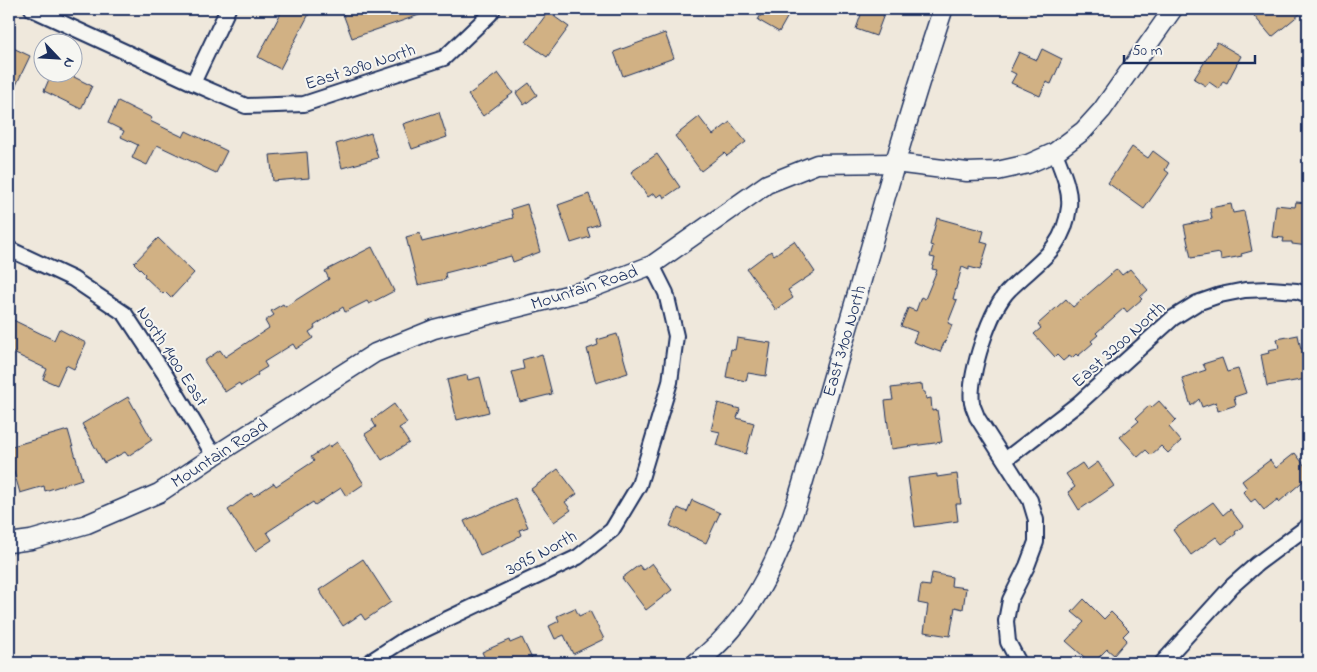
<svg xmlns="http://www.w3.org/2000/svg" width="1317" height="672" font-family="'Indie Flower',sans-serif">
<rect width="100%" height="100%" fill="#efe8dc"/>
<filter id="ink" filterUnits="userSpaceOnUse"><feTurbulence type="fractalNoise" baseFrequency=".02" numOctaves="2"/><feDisplacementMap in="SourceGraphic" scale="10" xChannelSelector="R" yChannelSelector="G"/><feConvolveMatrix kernelMatrix="1 2 1 2 8 2 1 2 1" color-interpolation-filters="sRGB"/></filter>
<g filter="url(#ink)">
<g fill="#d1b184" stroke="#1b2f5e">
<path d="M283 9H300L309 14 280 69 258 57Z"/>
<path d="M357 9H430L431 11 352 38 343 14Z"/>
<path d="M764 9H792L779 32 758 20Z"/>
<path d="M863 9H886L876 36 856 29Z"/>
<path d="M1263 9H1306L1272 37 1254 16Z"/>
<path d="M548 12 569 27 547 57 526 42Z"/>
<path d="M665 33 674 58 623 76 614 52Z"/>
<path d="M1217 42 1241 56 1227 83 1223 81 1219 89 1209 82 1206 86 1194 79Z"/>
<path d="M9 46 30 56 9 100Z"/>
<path d="M1042 49 1062 59 1051 84 1046 82 1040 96 1011 83 1016 74 1010 71 1019 52 1037 60Z"/>
<path d="M52 72H64L92 86 81 109 44 91Z"/>
<path d="M498 73 513 93 483 116 468 95Z"/>
<path d="M529 83 537 95 524 105 516 93Z"/>
<path d="M118 101 152 118 150 121 183 137 186 131 227 151 216 173 157 145 147 165 132 158 138 145 121 137 124 131 108 123Z"/>
<path d="M439 112 447 137 412 149 403 124Z"/>
<path d="M699 117 713 135 730 122 746 142 727 156 724 153 701 171 675 136Z"/>
<path d="M371 133 378 158 342 168 336 144Z"/>
<path d="M1132 147 1148 158 1153 151 1169 163 1165 170 1169 173 1144 209 1108 183Z"/>
<path d="M307 152 309 178 273 181 270 155Z"/>
<path d="M657 154 680 187 664 198 662 194 657 197 654 193 648 197 631 172Z"/>
<path d="M589 194 599 224 587 228 590 237 571 243 558 205Z"/>
<path d="M1296 202 1308 203V246L1292 244V242H1283L1284 238 1272 237 1276 205 1295 207Z"/>
<path d="M527 204 540 252 513 262 511 256 488 262 445 273 446 279 418 285 406 237 420 233 422 242 458 233 513 218 511 209Z"/>
<path d="M1231 204 1233 213 1244 211 1252 251 1241 254 1242 256 1221 260 1220 253 1191 258 1184 225 1212 219 1210 208Z"/>
<path d="M937 218 984 231 981 242 988 244 980 270 969 267V270L962 267 953 299 957 300 948 323 952 325 945 343H944L940 352 913 342 917 332 901 326 908 308 916 311 921 297 925 299 937 270 932 269 935 258 930 257 933 246 930 245Z"/>
<path d="M158 238 194 273 171 298 165 292 163 294 144 276 145 274 134 263Z"/>
<path d="M794 241 815 272 788 290 793 298 776 310 747 269 771 251 774 255Z"/>
<path d="M372 247 394 291 369 304 367 301 345 312 343 307 314 326 315 328 309 332 313 338 296 349 293 344 264 362 267 367 257 373 258 375 241 386 239 383 225 392 204 361 220 350 225 357 269 328 265 321 274 315 271 311 283 304 285 307 329 279 325 271Z"/>
<path d="M1117 269 1122 275 1130 269 1148 290 1140 297 1142 299 1127 312 1124 308 1096 333 1098 335 1091 341 1093 343 1078 356 1076 354 1072 358 1069 356 1063 361 1057 355 1055 357 1034 334 1041 328 1038 324 1066 299 1073 307Z"/>
<path d="M9 318 54 340 59 329 86 343 74 369 66 365 57 385 43 379 47 369 9 351Z"/>
<path d="M617 334 628 373 596 383 587 349 598 345 597 340Z"/>
<path d="M1298 335 1301 349 1308 348V376L1306 377V379L1267 386 1261 355 1269 353 1268 350 1279 348 1277 339Z"/>
<path d="M737 338 771 343 766 376 748 373 746 381 726 377 731 349 735 350Z"/>
<path d="M542 354 552 394 520 402 512 372 524 369 522 360Z"/>
<path d="M1222 358 1227 372 1238 369 1246 393 1234 397 1236 405 1218 411 1216 402 1202 407 1199 399 1191 406 1182 378 1206 370 1203 364Z"/>
<path d="M467 375 468 380 480 377 489 412 457 420 447 380Z"/>
<path d="M922 384 923 392H925L926 399 931 398 932 411 937 410 942 442 891 449 885 401 893 400 891 388Z"/>
<path d="M128 397 152 440 128 456 125 452 104 463 82 424Z"/>
<path d="M1159 401 1176 420 1169 427 1181 441 1168 453 1161 446 1151 455 1146 450 1138 457 1120 437 1139 421 1136 418 1150 405 1152 407Z"/>
<path d="M718 403 740 409 737 418 754 423 746 454 716 445 720 432 711 430Z"/>
<path d="M394 404 407 423 399 428 409 443 382 460 365 434 376 427 372 420Z"/>
<path d="M68 430 82 479 45 491 44 486 20 493 9 455V447Z"/>
<path d="M337 442 364 484 346 496 341 488 315 505 313 502 267 532 272 540 255 551 228 510 251 493 254 496 274 483 276 486 314 461 311 457 329 445 330 447Z"/>
<path d="M1295 453 1308 470V477L1279 502 1278 499 1264 510 1255 499 1251 502 1243 492 1247 488 1242 481 1270 460 1276 468Z"/>
<path d="M1098 462 1114 486 1079 510 1068 492 1075 487 1066 474 1082 463 1087 470Z"/>
<path d="M558 469 577 494 565 502 571 510 554 522 531 489Z"/>
<path d="M937 474V477L957 474 961 504H956L958 521 915 527 908 478Z"/>
<path d="M515 498 528 527 519 530 521 535 516 538V539L480 555 464 521Z"/>
<path d="M692 500 720 513 706 543 670 526 678 508 687 512Z"/>
<path d="M1213 502 1223 515 1230 509 1243 526 1235 532 1236 534 1222 544 1216 537 1191 555 1173 530Z"/>
<path d="M363 559 391 602 365 620 361 614 343 626 319 590 349 570 348 569Z"/>
<path d="M652 563 672 590 646 610 622 578 639 565 643 570Z"/>
<path d="M932 573 952 577 951 586 966 588 963 609 955 607 950 636 924 632 928 605 918 603 921 585 930 586Z"/>
<path d="M1084 599 1104 619 1111 612 1129 630 1123 636 1127 640 1114 655 1107 649 1093 663H1091L1066 641 1084 622 1072 612Z"/>
<path d="M575 608 579 616 590 611 604 639 573 654 564 635 555 639 549 626 559 621 557 616Z"/>
<path d="M522 638 534 663H487L482 652 509 640 510 643Z"/>
</g>
<g fill="none" stroke-linecap="round" stroke-linejoin="round">
<defs>
<g id="minor">
<path d="M32 9 193 83 246 106 304 104 444 58 490 14 493 9"/>
<path d="M193 83 228 9"/>
<path d="M9 249 73 279 125 314 166 376 214 456"/>
<path d="M1005 460 1079 403 1173 318 1197 303 1220 295 1245 290 1270 289 1297 291 1308 295"/>
<path d="M368 663 405 639 578 557 612 530 639 485 670 382 676 336 666 293 652 265"/>
<path d="M1019 663 1008 642 1006 621 1010 600 1027 566 1036 542V520L1030 500 977 417C976 413 973 408 972 403 968 376 990 308 1010 289 1037 262 1064 250 1069 207 1071 189 1061 169 1055 152"/>
<path d="M1162 663 1232 586 1257 564 1308 526"/>
</g>
<path id="tertiary" d="M9 543 31 540 87 524 159 493 214 456 375 353 434 329 587 290 652 265 767 184 817 164 895 163 967 172 997 171 1028 164 1055 152 1083 131 1102 110 1173 9"/>
<g id="secondary">
<path id="s1" d="M696 663C771 607 795 512 819 426 832 381 845 336 858 292 885 197 912 102 943 9"/>
</g>
</defs>
<use href="#minor" stroke="#1b2f5e" stroke-width="18"/>
<use href="#tertiary" stroke="#1b2f5e" stroke-width="21"/>
<use href="#secondary" stroke="#1b2f5e" stroke-width="22"/>
<use href="#minor" stroke="#f6f6f2" stroke-width="14"/>
<use href="#tertiary" stroke="#f6f6f2" stroke-width="18"/>
<use href="#secondary" stroke="#f6f6f2" stroke-width="19"/>
</g>
</g>
<g text-anchor="middle" stroke-width="4" stroke-linejoin="round" paint-order="stroke">
<g font-size="18" fill="#1b2f5e" stroke="#f6f6f2">
<text transform="translate(360 66) rotate(-18)" y="6">East 3090 North</text>
<text transform="translate(584 287) rotate(-18)" y="6">Mountain Road</text>
<text dy="6" stroke="none"><textPath href="#s1" startOffset="361">East 3100 North</textPath></text>
<text transform="translate(1118 344) rotate(-42)" y="6">East 3200 North</text>
<text transform="translate(173 356) rotate(57)" y="6">North 1400 East</text>
<text transform="translate(219 453) rotate(-33)" y="6">Mountain Road</text>
<text transform="translate(541 552) rotate(-28)" y="6">3095 North</text>
</g>
</g>
<rect width="1317" height="672" fill="none" stroke="#f6f6f2" stroke-width="30"/>
<rect x="15" y="15" width="1287" height="642" fill="none" stroke="#1b2f5e" stroke-width="2" filter="url(#ink)"/>
<g transform="translate(58 58) rotate(115)"><circle r="24" fill="#f6f6f2" stroke="#9ea6b7"/>
<path d="M0-4L9 19L0 12L-9 19Z" fill="#1b2f5e"/>
<text y="-8" font-size="14" font-weight="bold" text-anchor="middle" fill="#1b2f5e">N</text>
</g>
<path d="M1124 55v8h131v-8" fill="none" stroke="#1b2f5e" stroke-width="2.5"/>
<text x="1132" y="55" font-size="15" fill="#1b2f5e" stroke="#f6f6f2" stroke-width="4" paint-order="stroke">50 m</text>
</svg>
